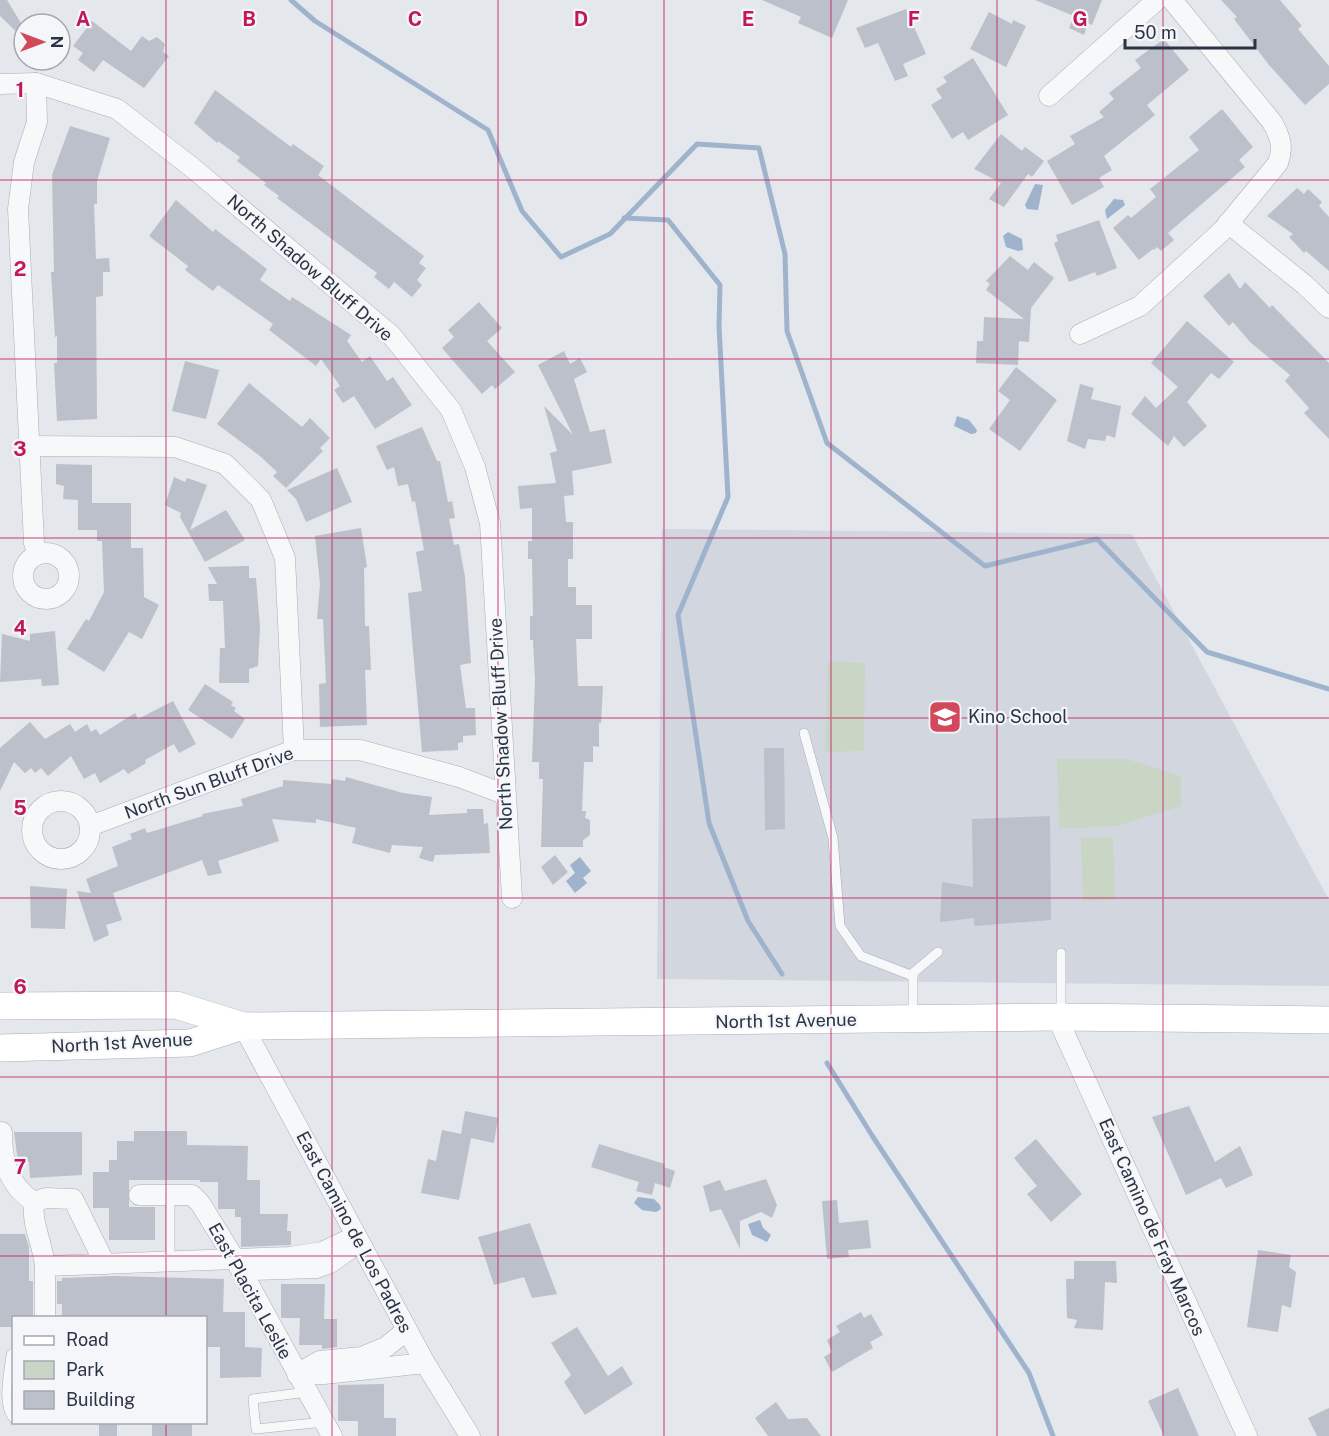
<svg xmlns="http://www.w3.org/2000/svg" width="1329" height="1436" font-family="'Public Sans',sans-serif">
<rect width="100%" height="100%" fill="#e4e7ec"/>
<path fill="#d2d6de" d="M662 529 1132 534 1329 900V986L657 979Z"/>
<g fill="#c9d6c5">
<path d="M828 661 865 663 864 751 825 752Z"/>
<path d="M1057 759H1127L1181 776V806L1116 826 1059 829Z"/>
<path d="M1113 837 1115 900 1083 901 1081 838Z"/>
</g>
<g fill="#9fb4cc">
<path d="M1035 184 1043 185 1038 210 1027 209 1025 205Z"/>
<path d="M1114 199 1123 200 1125 205 1107 219 1105 210Z"/>
<path d="M1008 232 1022 239 1023 250 1018 251 1006 247 1003 236Z"/>
<path d="M957 416 969 420 977 430 976 433 971 434 954 426Z"/>
<path d="M580 857 591 871 583 878 587 883 575 893 566 881 575 873 570 865Z"/>
<path d="M638 1197 654 1199 660 1205 661 1209 656 1212 642 1210 634 1203Z"/>
<path d="M760 1220 763 1228 771 1235 767 1242 752 1235 748 1224Z"/>
</g>
<g fill="none" stroke-linecap="round" stroke-linejoin="round">
<g stroke="#9fb4cc" stroke-width="5">
<path d="M291 0 315 21 488 130 522 211 561 257 610 234 697 144 759 148 785 254 787 331 827 443 985 566 1097 539 1207 652 1329 689"/>
<path d="M624 218 668 220 720 285 719 326 728 497 678 615 709 823 748 921 782 974"/>
<path d="M827 1063 873 1137 1029 1373 1053 1436"/>
</g>
</g>
<g fill="#bbc0ca">
<path d="M0 0H7L24 28V39L0 16Z"/>
<path d="M762 0H848L832 38 798 23 801 17Z"/>
<path d="M1035 0H1102L1092 25 1088 23 1084 35 1069 28 1074 16Z"/>
<path d="M1221 0H1280L1302 26 1298 29 1329 66V84L1305 105 1269 65 1234 19 1237 17Z"/>
<path d="M906 9 926 54 903 64 908 76 895 81 878 43 865 48 856 28Z"/>
<path d="M989 12 1012 24 1013 20 1026 26 1006 67 970 49Z"/>
<path d="M92 21 131 51 142 36 149 41 157 37 165 44 163 52 169 56 144 88 103 60 94 72 78 60 83 53 73 46Z"/>
<path d="M1164 39 1189 70 1147 105 1155 115 1104 156 1112 170 1099 178 1104 187 1072 205 1047 161 1075 144 1070 136 1104 117 1099 112 1114 99 1109 93 1141 68 1135 60Z"/>
<path d="M973 58 1008 115 968 140 963 132 952 139 931 105 942 98 936 89 947 82 943 77Z"/>
<path d="M215 90 291 147 293 144 324 166 318 175 424 256 419 263 426 268 417 280 422 285 412 297 394 282 389 289 374 277 377 273 277 198 279 196 264 185 266 183 237 161 240 157 218 141 217 143 194 123Z"/>
<path d="M1222 109 1253 147 1239 160 1245 167 1168 233 1174 240 1161 251 1157 247 1154 250 1153 249 1139 260 1113 228 1128 215 1131 218 1156 197 1150 189 1199 150 1189 137Z"/>
<path d="M70 126 110 138 97 181V204H94L96 259 109 258 110 272H103V296L96 297 97 419 57 421 54 363H57V336L55 337 51 272H54L52 175Z"/>
<path d="M1001 134 1022 151 1025 147 1044 161 1032 177 1028 174 1004 207 989 199 1001 183 974 169Z"/>
<path d="M1297 188 1304 194 1308 189 1322 202 1319 206 1329 217V271L1306 251 1304 253 1289 237 1293 234 1267 216Z"/>
<path d="M176 200 213 232 215 229 267 269 260 280 290 301 292 297 351 335 347 341 362 362 370 356 387 381 393 377 412 405 375 429 354 396 343 403 334 390 340 386 321 359 316 366 269 330 273 324 218 285 213 291 185 270 188 266 149 236Z"/>
<path d="M1099 220 1117 268 1097 276 1095 272 1069 282 1054 243 1058 241 1056 235Z"/>
<path d="M1010 256 1028 270 1034 262 1054 278 1031 308 1029 342 1019 341 1018 365 976 363 977 341H983L984 317 1024 319 986 290 990 284 986 281Z"/>
<path d="M1229 273 1240 289 1245 282 1270 308 1272 305 1329 363V439L1304 413 1309 408 1285 381 1290 375 1250 342 1233 322 1229 326 1203 296Z"/>
<path d="M479 302 502 328 487 341 515 372 495 389 492 385 482 394 442 348 454 337 448 330Z"/>
<path d="M1187 321 1234 362 1219 379 1211 373 1187 402 1207 426 1184 447 1174 436 1168 446 1131 414 1145 396 1156 408 1178 387 1151 363Z"/>
<path d="M564 351 570 364 580 358 587 372 574 379 590 432 605 429 612 463 572 471 574 495 564 496 566 522H573V559H568V587H576V605H592V639H576L578 686H603L601 723H599V747L593 746V762H584L582 811H586L585 818 590 820V835L583 840V847H541L543 779H539V762H532L535 680 533 640H530V616H533L532 559H528V541H532V508L520 509 518 486 556 483 550 453 557 451 544 406 573 435 538 365Z"/>
<path d="M185 361 219 370 206 419 172 411Z"/>
<path d="M1016 367 1057 400 1020 451 989 429 1010 400 998 391Z"/>
<path d="M249 383 302 427 310 418 330 438 320 448 323 451 286 488 273 476 277 472 260 456 217 424Z"/>
<path d="M1080 384 1094 388 1091 399 1121 406 1115 438 1107 435 1105 441 1088 439 1085 449 1067 441Z"/>
<path d="M422 427 437 461H440L448 502 452 501 455 518 449 519 454 545 459 544 465 577 471 663 460 665 466 708H475L476 735 463 736V742L458 743V750L422 752 408 593 422 591 416 552 424 550 415 501 412 502 408 484 398 486 394 467 387 470 376 446Z"/>
<path d="M56 464 92 465V503H131V548H143L144 597 159 605 142 639 129 632 104 672 67 649 86 619 89 621 104 592 102 541H97V530H78V500L63 499 64 486 56 484Z"/>
<path d="M337 468 352 502 306 522 296 499 287 490Z"/>
<path d="M174 477 185 482 187 478 207 485 190 530 226 510 245 540 205 562 180 517 181 513 165 505Z"/>
<path d="M361 528 367 567 364 568 365 626H369L371 670H365L367 725 320 727 319 684 326 683 323 619H317L320 584 315 536Z"/>
<path d="M249 566V578H256L260 627 258 666 249 669V683H219L220 648H225L223 601H209L208 584H217L208 567Z"/>
<path d="M55 631 59 685 42 686 41 679 0 682 2 634 30 641V634Z"/>
<path d="M205 684 233 702 231 705 236 708 234 711 245 719 232 739 188 710Z"/>
<path d="M173 701 196 744 179 753 174 744 145 760 146 763 128 774 124 769 100 783 95 773 84 779 71 756 48 776 41 768 35 773 31 768 25 773 14 762 0 791V748L30 722 45 739 70 724 75 732 87 724 91 732 96 729 100 735 135 713 138 719Z"/>
<path d="M764 748H784L785 829 765 830Z"/>
<path d="M346 777 403 793 432 797 429 815 467 813V809H483L484 824 488 823 490 853 435 855 433 862 419 858 423 847 392 845 390 853 352 843 356 828 316 819V823L272 819 279 841 218 861 222 873 208 876 202 860 113 893 122 920 106 925 109 935 94 942 77 891 91 893 86 879 118 866 112 847 132 839 130 834 145 828 147 833 203 816 202 814 243 806 241 799 283 786V780L331 784 332 779 345 781Z"/>
<path d="M1050 816 1051 920 974 926V918L940 922 942 882 973 887 972 819Z"/>
<path d="M555 855 568 872 553 885 541 867Z"/>
<path d="M30 886 67 889 65 929 31 928Z"/>
<path d="M1189 1106 1215 1162 1240 1146 1253 1175 1226 1188 1221 1178 1186 1195 1152 1117Z"/>
<path d="M465 1111 498 1118 494 1143 471 1138 459 1200 421 1193 428 1159 436 1161 442 1130 461 1134Z"/>
<path d="M134 1131H187V1145L248 1146 247 1180H260V1214H288L287 1231H291V1245L241 1247V1217H235V1209H218V1182H200V1180H129V1207H155V1240H109V1208H93V1172H109V1160H117V1141H134Z"/>
<path d="M14 1132H82V1175L30 1178 29 1162H18Z"/>
<path d="M1036 1139 1082 1194 1051 1222 1027 1194 1037 1186 1014 1158Z"/>
<path d="M599 1144 665 1164 664 1167 675 1171 670 1188 655 1183 652 1195 636 1191 639 1182 591 1167Z"/>
<path d="M766 1179 777 1205 772 1218 761 1212 740 1221V1249L721 1209 710 1212 703 1186 720 1180 725 1191Z"/>
<path d="M837 1200 839 1223 868 1220 871 1248 848 1250 849 1257 827 1259 822 1201Z"/>
<path d="M530 1223 557 1294 532 1298 524 1277 494 1285 478 1237Z"/>
<path d="M0 1234H25L29 1247V1281H33V1317H14V1327H0Z"/>
<path d="M1258 1250 1291 1255 1289 1267 1296 1272 1291 1308 1282 1305 1278 1332 1247 1327Z"/>
<path d="M1074 1261H1116L1117 1283 1105 1282 1103 1330 1074 1328 1077 1320 1067 1318 1066 1279H1074Z"/>
<path d="M114 1276 224 1279 223 1312H245V1347L262 1348 261 1377 220 1378V1347H206V1317H62V1304H57V1281H62V1278Z"/>
<path d="M281 1284H325L324 1319H337V1347L322 1349V1345H299L300 1318H281Z"/>
<path d="M861 1312 864 1318 871 1314 883 1335 870 1342 873 1348 832 1372 824 1357 832 1352 827 1340 840 1332 836 1326Z"/>
<path d="M577 1327 608 1376 622 1366 633 1384 585 1415 564 1382 571 1375 551 1343Z"/>
<path d="M384 1384V1418H396V1436H358V1421H338V1385Z"/>
<path d="M1178 1388 1199 1436H1164L1148 1401Z"/>
<path d="M776 1402 788 1419 807 1418 821 1436H768L755 1418Z"/>
<path d="M1329 1408V1436H1317L1308 1418Z"/>
<rect x="99" y="1422" width="18" height="14"/>
<rect x="152" y="1422" width="40" height="14"/>
</g>
<g fill="none" stroke-linecap="round" stroke-linejoin="round">
<defs>
<g id="lane">
<path d="M804 733 833 838 840 926 861 956 913 976"/>
<path d="M1061 1014V953"/>
<path d="M913 1017V973L938 952"/>
<path d="M170 1195V1262"/>
<path d="M14 1352 11 1355C9 1373 1 1405 14 1419"/>
<path d="M307 1392 253 1399 256 1429 324 1422"/>
</g>
<g id="street">
<path d="M36 83 37 122 24 162 18 209 34 543 38 554"/>
<path d="M0 84 36 83 117 109 194 169 392 336 451 410 475 467 490 523 512 898"/>
<path d="M1049 96 1157 0"/>
<path d="M1228 223 1305 285 1329 308"/>
<path d="M1080 334 1140 306 1222 231 1278 163C1284 147 1280 136 1272 122L1172 0"/>
<path d="M28 446 175 447 225 464 261 500 285 558 294 750"/>
<circle cx="46" cy="576" r="23"/>
<circle cx="61" cy="830" r="29"/>
<path d="M90 826 294 750H360L459 777 504 794"/>
<path d="M1057 1017 1247 1436"/>
<path d="M243 1026 425 1363 470 1436"/>
<path d="M2 1132C2 1161 8 1185 34 1202"/>
<path d="M139 1195H192L200 1203 236 1261 332 1436"/>
<path d="M34 1202 46 1198 73 1199 105 1264"/>
<path d="M34 1202C31 1223 43 1244 45 1266"/>
<path d="M45 1318V1266L290 1257 322 1252 356 1236 351 1248 330 1263 316 1268 251 1270 236 1261"/>
<path d="M407 1330 386 1347 362 1357 320 1361 297 1374H324L425 1363"/>
</g>
<g id="secondary">
<path d="M0 1006 176 1005 243 1026"/>
<path d="M0 1048 190 1043 243 1026 1057 1017 1329 1020"/>
</g>
</defs>
<use href="#lane" stroke="#a9aeb7" stroke-width="10"/>
<use href="#street" stroke="#a9aeb7" stroke-width="21"/>
<use href="#secondary" stroke="#a9aeb7" stroke-width="28"/>
<use href="#lane" stroke="#f7f8fa" stroke-width="9"/>
<use href="#street" stroke="#f7f8fa" stroke-width="20"/>
<use href="#secondary" stroke="#fff" stroke-width="27"/>
</g>
<path fill="none" stroke="#c2185b" stroke-width="1.5" stroke-opacity="0.55" d="M166 0V1318M332 0V1436M498 0V1436M664 0V1436M831 0V1436M997 0V1436M1163 0V1436M0 180H1329M0 359H1329M0 538H1329M0 718H1329M0 898H1329M0 1077H1329M0 1256H1329M166 1422V1436"/>
<defs>
<symbol id="school-square" viewBox="-11 -11 22 22"><rect x="-9" y="-9" width="18" height="18" rx="4" fill="#d1495b" stroke="#f4f6f9"/><path d="M0-5L7-2L0 1L-7-2ZM-4 1L0 2.5L4 1V4Q0 6-4 4Z" fill="#fff"/></symbol>
</defs>
<g fill-rule="evenodd">
<use href="#school-square" x="926" y="698" width="38" height="38"/>
</g>
<g text-anchor="middle" stroke-width="4.5" stroke-linejoin="round" paint-order="stroke">
<g font-size="18" fill="#2b3445" stroke="#f4f6f9">
<text transform="translate(310 268) rotate(41)" y="6">North Shadow Bluff Drive</text>
<text transform="translate(501 724) rotate(-93)" y="6">North Shadow Bluff Drive</text>
<text transform="translate(209 783) rotate(-20)" y="6">North Sun Bluff Drive</text>
<text transform="translate(786 1021) rotate(-1)" y="6">North 1st Avenue</text>
<text transform="translate(122 1043) rotate(-3)" y="6">North 1st Avenue</text>
<text transform="translate(1152 1227) rotate(66)" y="6">East Camino de Fray Marcos</text>
<text transform="translate(354 1232) rotate(62)" y="6">East Camino de Los Padres</text>
<text transform="translate(250 1291) rotate(61)" y="6">East Placita Leslie</text>
</g>
<g font-size="18" fill="#2b3445" stroke="#f4f6f9" text-anchor="start">
<text x="968" y="723">Kino School</text>
</g>
</g>
<g font-size="20" text-anchor="middle" font-weight="bold" fill="#c2185b" stroke="#f4f6f9" stroke-width="4.5" stroke-linejoin="round" paint-order="stroke">
<text x="83" y="26">A</text>
<text x="249" y="26">B</text>
<text x="415" y="26">C</text>
<text x="581" y="26">D</text>
<text x="748" y="26">E</text>
<text x="914" y="26">F</text>
<text x="1080" y="26">G</text>
<text x="20" y="97">1</text>
<text x="20" y="276">2</text>
<text x="20" y="456">3</text>
<text x="20" y="635">4</text>
<text x="20" y="815">5</text>
<text x="20" y="994">6</text>
<text x="20" y="1174">7</text>
</g>
<rect x="12" y="1316" width="195" height="108" fill="#f4f6f9" stroke="#a4a8b1" stroke-width="1.5"/>
<rect x="24" y="1336" width="30" height="9" fill="#ffffff" stroke="#a4a8b1" stroke-width="1.5"/>
<text x="66" y="1346" font-size="18" fill="#2b3445">Road</text>
<rect x="24" y="1361" width="30" height="18" fill="#c9d6c5" stroke="#a4a8b1" stroke-width="1.5"/>
<text x="66" y="1376" font-size="18" fill="#2b3445">Park</text>
<rect x="24" y="1391" width="30" height="18" fill="#bbc0ca" stroke="#a4a8b1" stroke-width="1.5"/>
<text x="66" y="1406" font-size="18" fill="#2b3445">Building</text>
<g transform="translate(42 42) rotate(90)"><circle r="28" fill="#f4f6f9" stroke="#a4a8b1" stroke-width="1.5"/>
<path d="M0-4.5L10 22L0 15L-10 22Z" fill="#d1495b"/>
<text y="-9" font-size="16" font-weight="bold" text-anchor="middle" fill="#2b3445">N</text>
</g>
<path d="M1125 39v9h130v-9" fill="none" stroke="#2b3445" stroke-width="3"/>
<text x="1134" y="39" font-size="18" fill="#2b3445" stroke="#f4f6f9" stroke-width="4.5" paint-order="stroke">50 m</text>
</svg>
